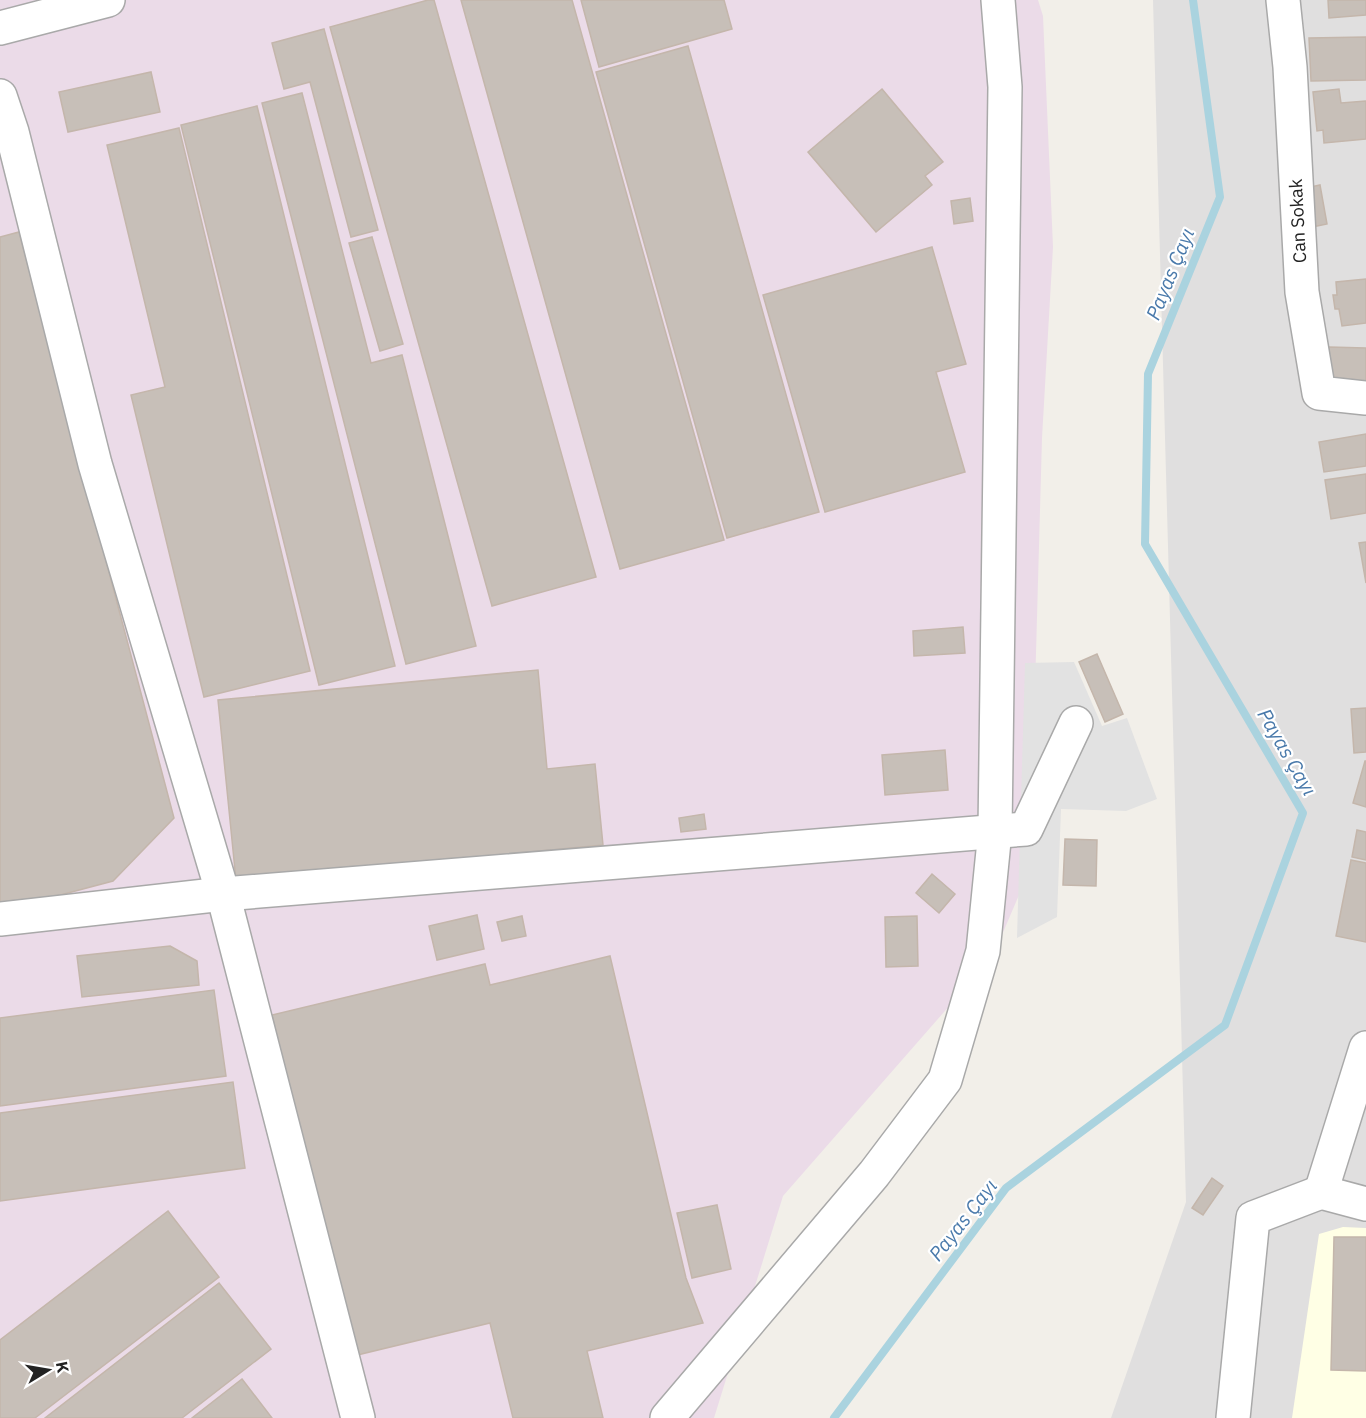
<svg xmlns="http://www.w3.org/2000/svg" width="1366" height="1418" font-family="'IBM Plex Sans',sans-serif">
<rect width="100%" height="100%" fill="#f2efe9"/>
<path fill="#e0dfdf" d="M1153 0H1366V1418H1111L1186 1202Z"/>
<path fill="#ebdbe8" d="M0 0H1038L1043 16 1053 247 1042 438 1030 869 993 956 783 1196 714 1418H0Z"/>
<path fill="#ffffe5" d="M1343 1227 1366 1228V1418H1292L1319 1234Z"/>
<path fill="#e2e2e2" d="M1074 662 1102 726 1127 718 1157 799 1126 811 1061 809 1057 917 1017 938 1025 663Z"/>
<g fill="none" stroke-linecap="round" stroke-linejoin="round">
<path stroke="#aad3df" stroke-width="8" d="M834 1418 1006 1188 1225 1025 1303 813 1145 544 1148 374 1220 197 1193 0"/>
</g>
<g fill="#c7bfb8" stroke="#c4b6ab" stroke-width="1.5">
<path d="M428 0H434L596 577 492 606 330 27Z"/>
<path d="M461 0H572L724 540 620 569Z"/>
<path d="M581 0H724L732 29 599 67Z"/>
<path d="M1328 0H1366V15L1329 18Z"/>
<path d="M324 29 378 230 351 237 310 82 284 89 272 43Z"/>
<path d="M1366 37V80L1311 81 1309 38Z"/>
<path d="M688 46 819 512 727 538 596 72Z"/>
<path d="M151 72 160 112 68 132 59 92Z"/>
<path d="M882 89 943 162 925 176 932 185 876 232 808 152Z"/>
<path d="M1339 89 1341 103 1366 101V139L1324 143 1323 130 1317 131 1313 92Z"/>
<path d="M302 93 371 363 402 355 476 646 406 664 262 103Z"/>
<path d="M257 106 395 666 319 685 181 125Z"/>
<path d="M179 128 310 671 204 697 131 395 165 387 107 145Z"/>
<path d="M1320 185 1327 224 1312 227 1306 188Z"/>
<path d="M970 198 973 221 954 224 951 201Z"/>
<path d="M19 232 174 818 113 881 0 911V237Z"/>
<path d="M372 237 403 344 380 351 349 243Z"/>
<path d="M932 247 966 364 936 372 965 472 825 512 763 295Z"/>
<path d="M1366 279V323L1342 326 1339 309H1335L1333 295H1337L1336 282Z"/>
<path d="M1329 347 1366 348V386L1329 385Z"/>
<path d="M1366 434V466L1324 472 1319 442Z"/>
<path d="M1366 474V513L1331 519 1325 480Z"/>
<path d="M1366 542V583L1359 543Z"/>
<path d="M963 627 965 653 914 656 913 631Z"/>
<path d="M1097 654 1123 714 1105 722 1079 662Z"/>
<path d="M538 670 547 769 595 764 603 845 236 880 218 700Z"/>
<path d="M1366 708V752L1354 753 1351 709Z"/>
<path d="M945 750 948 790 885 795 882 755Z"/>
<path d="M1365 761H1366V807L1353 803Z"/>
<path d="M704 814 706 829 681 832 679 818Z"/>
<path d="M1357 830 1366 832V860L1352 857Z"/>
<path d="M1065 839 1097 840 1096 886 1063 885Z"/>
<path d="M1351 860 1366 863V942L1336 936Z"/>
<path d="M932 874 955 894 939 913 916 893Z"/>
<path d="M477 915 484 949 437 960 429 926Z"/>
<path d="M522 916 526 936 502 941 497 922Z"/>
<path d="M917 916 918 966 886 967 885 917Z"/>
<path d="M170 946 197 961 199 985 82 997 77 956Z"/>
<path d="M610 956 686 1278 703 1323 587 1351 603 1418H513L490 1323 353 1356 272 1015 485 964 490 985Z"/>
<path d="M214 990 226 1076 0 1106V1018Z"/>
<path d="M233 1082 245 1168 0 1201V1113Z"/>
<path d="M1212 1178 1223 1186 1203 1215 1192 1208Z"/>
<path d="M717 1205 731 1269 692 1278 677 1213Z"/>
<path d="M168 1211 219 1277 35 1418H0V1340Z"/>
<path d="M1334 1237H1366V1371L1331 1370Z"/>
<path d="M219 1283 271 1349 182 1418H45Z"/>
<path d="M242 1379 272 1418H192Z"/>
</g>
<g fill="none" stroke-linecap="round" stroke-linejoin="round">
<defs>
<g id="minor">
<path d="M1283 0 1290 67 1302 292 1319 393 1366 398"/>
<path d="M0 28 108 0"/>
<path d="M0 96 12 132 95 464 223 894 358 1418"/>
<path d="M0 919 223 894 1026 829 1076 723"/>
<path d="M1366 1048 1321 1192 1366 1204"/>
<path d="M667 1418 874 1174 945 1080 983 951 995 831 1005 87 998 0"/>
<path d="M1233 1418 1253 1218 1321 1192"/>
</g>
</defs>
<use href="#minor" stroke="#a9a9a9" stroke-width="36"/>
<use href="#minor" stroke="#fff" stroke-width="33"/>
</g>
<g text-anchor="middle" stroke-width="4.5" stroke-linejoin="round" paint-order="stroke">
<g font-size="18" fill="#222" stroke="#fff">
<text transform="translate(1298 221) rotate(-93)" y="6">Can Sokak</text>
</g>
<g font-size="20" font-style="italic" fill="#4a7aab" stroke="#fff">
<text transform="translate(1170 274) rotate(-68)" y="7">Payas Çayı</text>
<text transform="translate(1287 752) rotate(60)" y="7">Payas Çayı</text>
<text transform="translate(963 1220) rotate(-52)" y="7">Payas Çayı</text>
</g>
</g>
<g transform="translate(48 1370) rotate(79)" stroke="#ffffff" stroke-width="4.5" paint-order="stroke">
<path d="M0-4.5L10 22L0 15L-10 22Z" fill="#222222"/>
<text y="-9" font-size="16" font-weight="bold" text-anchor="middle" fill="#222222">K</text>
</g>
</svg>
